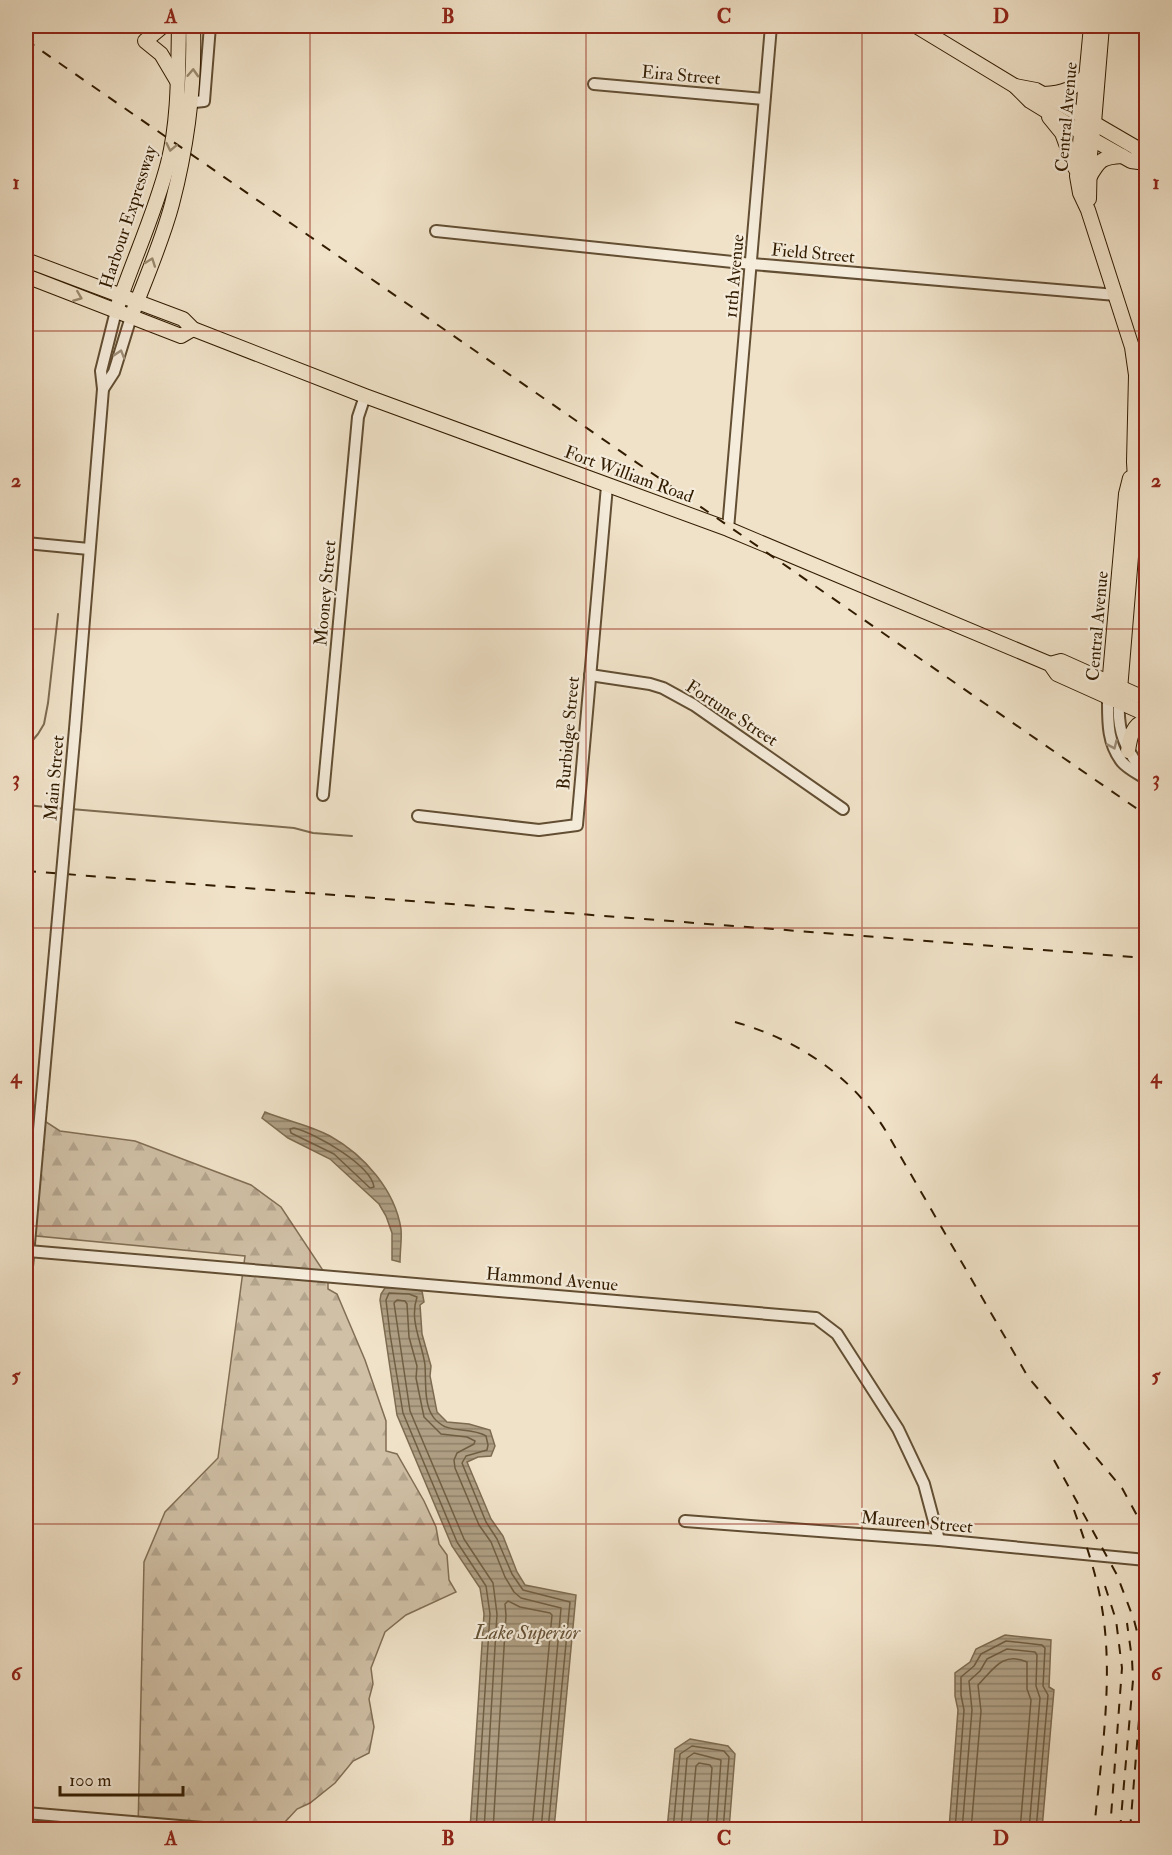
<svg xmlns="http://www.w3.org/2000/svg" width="1172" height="1855" font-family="'IM FELL Double Pica',serif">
<defs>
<pattern id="forest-firs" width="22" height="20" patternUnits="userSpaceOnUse" patternTransform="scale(1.5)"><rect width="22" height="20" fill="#d0c0a6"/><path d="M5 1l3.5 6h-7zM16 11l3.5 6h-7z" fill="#b3a48d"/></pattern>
<pattern id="water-rules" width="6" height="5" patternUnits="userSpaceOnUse" patternTransform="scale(1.5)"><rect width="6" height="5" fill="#af9f84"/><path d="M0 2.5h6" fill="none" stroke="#8f816a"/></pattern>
</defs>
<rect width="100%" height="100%" fill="#f0e2c8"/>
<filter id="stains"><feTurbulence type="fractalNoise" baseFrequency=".00333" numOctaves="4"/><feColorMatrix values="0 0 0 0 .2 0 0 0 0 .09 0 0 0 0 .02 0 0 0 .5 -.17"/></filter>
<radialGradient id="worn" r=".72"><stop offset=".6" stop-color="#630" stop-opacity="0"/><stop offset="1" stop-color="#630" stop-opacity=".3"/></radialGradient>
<path fill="url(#forest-firs)" stroke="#816e54" stroke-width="1.5" d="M26 1109 60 1131 135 1141 251 1185 281 1207 328 1278V1289L337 1294 365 1360 386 1421V1451L397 1454 424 1501 436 1527 439 1544 447 1555 449 1580 456 1592 406 1615 385 1632 371 1668 373 1684 369 1699 374 1727 369 1753 353 1761 335 1783 310 1803 297 1809 285 1822 284 1829H138L144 1562 165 1512 218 1458 245 1256 26 1235Z"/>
<g fill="url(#water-rules)" stroke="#7d6b50" stroke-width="1.5">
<path d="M265 1112C287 1121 310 1125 330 1136 364 1155 395 1190 401 1229 402 1239 400 1251 400 1262L392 1260V1233L386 1216 379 1204 330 1159 288 1138 262 1118Z"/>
<path d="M399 1287 422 1291 424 1302 420 1305 422 1334 431 1366 430 1376 437 1412 447 1422 469 1424 490 1430 495 1446 491 1456 478 1457 467 1462 491 1519 503 1536 517 1572 525 1585 576 1595 554 1829H470L484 1614 480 1588 452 1546 397 1415 380 1300 381 1294 385 1288Z"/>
<path d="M1005 1635 1051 1640 1049 1687 1054 1690 1042 1829H949L958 1710 955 1696V1673L970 1662 976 1649Z"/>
<path d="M690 1739 728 1746 735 1754 729 1829H667L675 1749Z"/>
</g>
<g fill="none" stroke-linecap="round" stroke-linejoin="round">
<g stroke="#705e42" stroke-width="1.5">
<path d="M294 1128C315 1133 371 1165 374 1187L370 1188 334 1154 291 1133 290 1129Z"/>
<path d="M476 1830 490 1614 486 1586 457 1542 403 1413 390 1334 386 1300 389 1293 409 1294 417 1297C409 1321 422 1342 425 1365 426 1379 424 1403 432 1415 434 1419 439 1423 442 1425 450 1432 473 1428 486 1436L488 1445 487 1450 466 1456 462 1463 486 1522 497 1539 512 1574 523 1590 570 1602 548 1830"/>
<path d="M484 1830 497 1614 493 1583 464 1539 410 1411 394 1303 397 1300 405 1301 407 1304 409 1337 417 1366 416 1378 424 1417 441 1434 467 1437 475 1441 474 1444 457 1453 454 1460 455 1468 479 1525 491 1542 505 1577 514 1592 521 1598 561 1608 541 1830"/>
<path d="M493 1830 506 1615 505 1604 508 1601 520 1607 550 1613 552 1615 532 1830"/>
<path d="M673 1830 680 1754 692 1746 724 1751 729 1757 723 1830"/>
<path d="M681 1830 687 1758 694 1753 721 1760 716 1830"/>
<path d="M690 1830 696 1766 699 1763 710 1765 712 1768 707 1830"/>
<path d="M955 1830 964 1710 961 1695V1677L974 1666 981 1654 1006 1641 1042 1645 1045 1648 1043 1686 1048 1695 1036 1830"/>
<path d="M962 1830 972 1710 969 1681 980 1671 987 1659 1007 1649 1035 1652 1037 1655 1036 1686 1040 1698 1029 1830"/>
<path d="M971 1830 981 1711 978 1685C993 1670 1002 1651 1027 1662V1689L1031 1700 1020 1830"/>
</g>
<g stroke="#7d6b50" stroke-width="2">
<path d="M26 748 38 734 44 724 48 703 58 614"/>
<path d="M26 805 66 809"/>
<path d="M71 809 294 828 313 833 352 836"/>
</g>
<defs>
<g id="minor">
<path d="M594 84 764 99"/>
<path d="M185 103 204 101 210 26"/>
<path d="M436 231 752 264 1116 295"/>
<path d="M103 389 114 372 131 317"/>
<path d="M728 529 771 26"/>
<path d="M26 543 89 549"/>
<path d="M590 675 650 684 663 688 694 705 843 809"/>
<path d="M1108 698C1108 721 1107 743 1122 762 1128 769 1139 774 1146 779"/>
<path d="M1119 702C1117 733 1126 748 1143 773"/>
<path d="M75 729 103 389 101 371 116 311"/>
<path d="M323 795 358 417 365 396"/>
<path d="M418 816 539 830 577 825 607 486"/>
<path d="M28 1251 816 1318 837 1334 898 1429 924 1484 939 1540"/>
<path d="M26 1278 41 1107"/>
<path d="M685 1521 939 1540 1146 1560"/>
<path d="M26 1813 227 1830"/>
</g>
<g id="major">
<path d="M163 26 145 41 161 54 177 81"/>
<path d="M916 26 1015 86 1030 101 1092 139 1131 161 1146 163"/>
<path d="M1091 26 1077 176 1080 193 1088 210 1132 347 1136 375 1134 462 1136 496 1119 702"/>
<path d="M1015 86 1036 90 1075 112 1135 147 1146 160"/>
<path d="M1044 94C1063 93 1074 89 1087 75"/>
<path d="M1049 117 1062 133 1075 168"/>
<path d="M1089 178C1099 160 1102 157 1122 156"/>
<path d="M1089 199 1090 154 1094 123 1102 26"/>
<path d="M26 260 183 319 193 329 365 396 728 529 1050 664 1057 674 1146 714"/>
<path d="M26 276 181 336 193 329"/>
<path d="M116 311C132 262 155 214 168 163 179 120 178 71 179 26"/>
<path d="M131 317C145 280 162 242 172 204 187 146 195 86 193 26"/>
<path d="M1050 664 1061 661 1146 699"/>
<path d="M1108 698 1126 494 1130 478"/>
<path d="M1128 751C1130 737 1132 725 1146 720"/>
</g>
</defs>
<use href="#minor" stroke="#624e33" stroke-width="14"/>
<use href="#major" stroke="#321c01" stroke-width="16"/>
<use href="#minor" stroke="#f5ecdb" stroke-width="10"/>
<use href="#major" stroke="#f0e2c8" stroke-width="14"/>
<g stroke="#321c01" stroke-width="2" stroke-dasharray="10 10" stroke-linecap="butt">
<path d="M26 40 1146 815"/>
<path d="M26 871 1146 958"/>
<path d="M735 1022C798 1040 853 1076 887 1133L1028 1377 1122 1488 1146 1532"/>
<path d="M1054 1460 1117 1575 1134 1620 1141 1647 1142 1683 1130 1830"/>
<path d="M1074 1510C1085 1541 1097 1575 1102 1608 1114 1679 1101 1758 1094 1830"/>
<path d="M1105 1586 1116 1620 1122 1668 1110 1830"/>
<path d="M1120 1830 1133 1680 1132 1659 1127 1623"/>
</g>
<defs>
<path id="minor-bridge" d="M41 1107 75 729"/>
</defs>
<use href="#minor-bridge" stroke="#624e33" stroke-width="14" stroke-linecap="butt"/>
<use href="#minor-bridge" stroke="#f5ecdb" stroke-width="10"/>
</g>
<defs><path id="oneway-chevron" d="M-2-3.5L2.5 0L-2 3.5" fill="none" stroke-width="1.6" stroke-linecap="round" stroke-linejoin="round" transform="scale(1.5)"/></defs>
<g stroke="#9a896e">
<use href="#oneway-chevron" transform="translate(193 73) rotate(-87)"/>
<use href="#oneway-chevron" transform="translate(171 147) rotate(102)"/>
<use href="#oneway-chevron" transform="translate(151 262) rotate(-70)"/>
<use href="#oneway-chevron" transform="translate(78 297) rotate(22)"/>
</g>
<g stroke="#9d8e79">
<use href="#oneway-chevron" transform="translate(120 354) rotate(-73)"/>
<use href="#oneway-chevron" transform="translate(1113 745) rotate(66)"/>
</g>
<path fill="none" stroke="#8f2418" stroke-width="1.5" stroke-opacity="0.55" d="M310 26V1830M586 26V1830M862 26V1830M26 331H1146M26 629H1146M26 928H1146M26 1226H1146M26 1524H1146"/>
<g text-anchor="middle" stroke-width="4.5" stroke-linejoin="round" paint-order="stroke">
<g font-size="18" fill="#321c01" stroke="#f5ecdb">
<text transform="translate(681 75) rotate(5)" y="6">Eira Street</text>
<text transform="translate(1066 117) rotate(-85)" y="6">Central Avenue</text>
<text transform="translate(128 217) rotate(-72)" y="6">Harbour Expressway</text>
<text transform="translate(813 253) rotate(5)" y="6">Field Street</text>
<text transform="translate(734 276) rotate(-85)" y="6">11th Avenue</text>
<text transform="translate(629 474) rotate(20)" y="6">Fort William Road</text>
<text transform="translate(325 593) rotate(-85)" y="6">Mooney Street</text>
<text transform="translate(1097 626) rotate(-85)" y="6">Central Avenue</text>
<text transform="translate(732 713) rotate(33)" y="6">Fortune Street</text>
<text transform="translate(568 733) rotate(-85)" y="6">Burbidge Street</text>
<text transform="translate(54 778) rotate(-85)" y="6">Main Street</text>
<text transform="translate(552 1279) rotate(5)" y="6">Hammond Avenue</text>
<text transform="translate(917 1522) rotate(5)" y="6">Maureen Street</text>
</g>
<g font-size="20" font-style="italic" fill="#645035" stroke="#f5ecdb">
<text x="527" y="1639">Lake Superior</text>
</g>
</g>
<rect width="1172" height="1855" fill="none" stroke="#f0e2c8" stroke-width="66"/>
<path d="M60 1786v9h123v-9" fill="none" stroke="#321c01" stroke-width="3"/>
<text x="69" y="1786" font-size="18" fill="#321c01" stroke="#f5ecdb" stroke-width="4.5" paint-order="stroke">100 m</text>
<rect x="33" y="33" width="1106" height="1789" fill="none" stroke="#8f2418" stroke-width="2"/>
<g font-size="20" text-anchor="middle" font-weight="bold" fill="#8f2418">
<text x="171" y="23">A</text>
<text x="448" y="23">B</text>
<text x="724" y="23">C</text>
<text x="1001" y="23">D</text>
<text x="16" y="189">1</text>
<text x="1156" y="189">1</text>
<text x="16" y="487">2</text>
<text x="1156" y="487">2</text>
<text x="16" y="785">3</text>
<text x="1156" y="785">3</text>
<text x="16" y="1083">4</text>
<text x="1156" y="1083">4</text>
<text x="16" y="1382">5</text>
<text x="1156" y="1382">5</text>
<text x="16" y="1680">6</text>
<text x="1156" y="1680">6</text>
<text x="171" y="1845">A</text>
<text x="448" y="1845">B</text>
<text x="724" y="1845">C</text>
<text x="1001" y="1845">D</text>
</g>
<rect width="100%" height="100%" filter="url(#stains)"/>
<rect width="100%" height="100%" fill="url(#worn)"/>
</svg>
